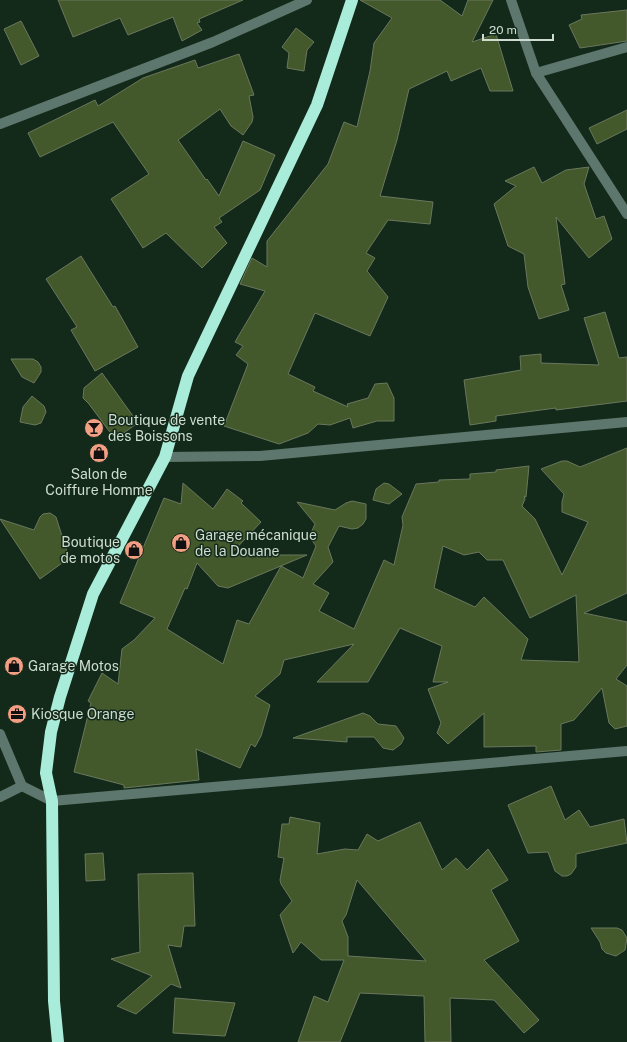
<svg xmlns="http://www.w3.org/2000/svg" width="627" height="1042" font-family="'Public Sans',sans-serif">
<rect width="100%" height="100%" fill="#132a1a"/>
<g fill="#43582b" stroke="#6a785d" fill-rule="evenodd">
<path d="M58 0H243L199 19 200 22 197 23 202 30 182 41 173 17 128 35 120 18 73 37Z"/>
<path d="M360 0H440L462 16 468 0H493L472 42 496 34 513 91H490L481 68 451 81 447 71 409 89 397 140 380 196 433 202 430 224 388 220 366 253 375 258 367 271 388 297 370 336 315 313 288 374 315 387 313 391 348 407 347 404 368 398 375 384 387 383 394 398V421H377L353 428 350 418 330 425 318 424 308 433 279 444 224 426 248 364 236 355 243 346 235 342 265 291 240 284 252 258 267 267V241L328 164 344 122 357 127 370 71 374 43 392 18Z"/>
<path d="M627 10V41L580 48 569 25 582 19 581 15Z"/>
<path d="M21 21 39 56 21 65 4 29Z"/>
<path d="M296 28 314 42 307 50 304 71 287 68 289 53 282 47Z"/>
<path d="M239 54 254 95 249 96 253 117 252 122 243 135 231 126 220 109 178 140 206 180 207 179 219 196 243 141 275 155 260 190 219 218 222 222 214 227 227 243 202 268 166 233 143 248 111 199 149 174 113 122 40 157 28 133 95 100 98 106 143 78 195 60 198 68Z"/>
<path d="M627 110V129L597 144 589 128Z"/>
<path d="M534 167 542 183 566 170 589 167 584 184 596 219 604 216 612 239 589 258 556 217 565 284 561 285 569 310 539 319 528 287 524 254 508 246 494 204 516 186 505 181Z"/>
<path d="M81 256 113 307 115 306 138 347 95 371 71 330 77 327 46 279Z"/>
<path d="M605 312 619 358 627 357V401L556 410V408L496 416V421L470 425 464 380 521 370 520 356 541 354V363L599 365 584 318Z"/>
<path d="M11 359H33L38 362 41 367V372L34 383 22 377Z"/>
<path d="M102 373 138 423 115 439 89 404 83 398 84 388Z"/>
<path d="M32 396 44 406 46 412 41 423 35 425 20 422 23 407Z"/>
<path d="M627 448V593L584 613 627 622V665L616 679 627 686V726L615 729 609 723 602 688 574 720 561 724V750L536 752V746L484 747V713L448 744 437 733 441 723 428 689 448 682H433L442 646 400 628 368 682H317L354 644 284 660 280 674 255 696 270 705 261 736 255 747 251 744 240 768 196 749 199 780 124 788V785L74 772 91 703 88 701 102 673 118 684 122 649 134 640 155 618 120 603 164 498 181 504 183 483 213 509 227 489 243 501 241 503 261 522 230 555H307L228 588 218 586 197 563 187 589 185 588 167 629 223 664 237 620 249 624 281 566 303 578 316 546 311 539V533L315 524 297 502 335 510 346 503 352 501 366 504V519L363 524 358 528 352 529 339 526 328 547 333 562 313 584 329 593 319 611 354 629 384 560 394 565 403 525 402 517 416 484 439 482V480L470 479V474L496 472V470L529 466 526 497 524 496 525 499 522 506 535 519 562 575 588 522 562 512V502L564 494 541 469 562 461H567L580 467ZM443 546 464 555 479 552 487 560H503L530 618 576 595 579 662 521 660 528 639 484 597 475 607 434 588Z"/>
<path d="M384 483 389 484 402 494 389 504 373 500 376 489Z"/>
<path d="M50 513 56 517 69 558 40 579 0 519 34 530 40 517 43 514Z"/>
<path d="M363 713 370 716 378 724 396 726 404 738 401 744 393 750 383 748 374 737H347V742L293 738Z"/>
<path d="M551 786 565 820 579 810 590 827 624 819 627 843 576 854V867L571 874 567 876H562L555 871 548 852 528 853 508 805Z"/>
<path d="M290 817 320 823 317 854 345 849 358 850 367 834 378 841 420 822 442 870 456 858 467 870 488 849 508 880 491 890 519 941 484 960 539 1020 524 1033 494 1000 450 998 451 1042H425L424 996 360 993 340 1042H298L314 996 328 1002 344 960H321L301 942 293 953 280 915 292 901 281 884 280 880 284 858 278 857 282 824H289ZM357 880 426 961 348 956V937L342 921 346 915Z"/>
<path d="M103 853 105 880 86 881 85 854Z"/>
<path d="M193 873 195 926H184L181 947 168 945 181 988 171 984 136 1014 117 1006 152 976 111 959 140 952 138 874Z"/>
<path d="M591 928H617L622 930 627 938 625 950 616 956 606 953 602 949 600 942Z"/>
<path d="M175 998 235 1003 225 1036 173 1033Z"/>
</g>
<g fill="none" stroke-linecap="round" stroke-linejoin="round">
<g stroke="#5d776f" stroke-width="10">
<path d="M511 0 536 73 627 214"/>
<path d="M536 73 627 47"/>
<path d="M0 124 213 42 307 0"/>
<path d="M165 457 260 456 627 422"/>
<path d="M0 734 22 786"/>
<path d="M0 797 22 786 52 801 627 751"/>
</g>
<path stroke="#a8ecd9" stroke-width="12" d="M58 1042 54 1001 52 801 46 773 51 732 60 697 93 594 165 457 188 376 317 105 352 0"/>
</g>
<defs>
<symbol id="bar-disc" viewBox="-11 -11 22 22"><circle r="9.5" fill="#f39f83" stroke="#132a1a"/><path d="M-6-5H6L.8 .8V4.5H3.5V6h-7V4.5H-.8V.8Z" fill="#111"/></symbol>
<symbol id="shop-disc" viewBox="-11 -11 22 22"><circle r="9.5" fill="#f39f83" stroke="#132a1a"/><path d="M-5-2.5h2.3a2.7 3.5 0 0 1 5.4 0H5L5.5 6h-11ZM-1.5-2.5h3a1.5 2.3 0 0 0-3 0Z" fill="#111"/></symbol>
<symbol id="office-disc" viewBox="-11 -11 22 22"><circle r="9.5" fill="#f39f83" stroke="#132a1a"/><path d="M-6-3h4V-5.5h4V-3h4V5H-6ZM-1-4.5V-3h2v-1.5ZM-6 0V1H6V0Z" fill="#111"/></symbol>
</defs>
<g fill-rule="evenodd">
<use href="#bar-disc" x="83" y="417" width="22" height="22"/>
<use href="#shop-disc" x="88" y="442" width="22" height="22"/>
<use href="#shop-disc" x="170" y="532" width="22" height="22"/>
<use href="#shop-disc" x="123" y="539" width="22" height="22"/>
<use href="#shop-disc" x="3" y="655" width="22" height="22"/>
<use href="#office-disc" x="6" y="703" width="22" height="22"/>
</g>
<g text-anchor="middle" stroke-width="3" stroke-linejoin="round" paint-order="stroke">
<g font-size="14" fill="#cedcd1" stroke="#132a1a" text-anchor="start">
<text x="108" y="425">Boutique de vente<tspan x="108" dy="16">des Boissons</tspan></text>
<text x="99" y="479" text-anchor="middle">Salon de<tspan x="99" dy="16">Coiffure Homme</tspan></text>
<text x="195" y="540">Garage mécanique<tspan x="195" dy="16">de la Douane</tspan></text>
<text x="120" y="547" text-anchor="end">Boutique<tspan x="120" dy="16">de motos</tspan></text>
<text x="28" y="671">Garage Motos</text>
<text x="31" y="719">Kiosque Orange</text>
</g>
</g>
<path d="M483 34v6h70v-6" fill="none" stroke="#cedcd1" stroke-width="2"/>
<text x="489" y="34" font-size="12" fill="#cedcd1" stroke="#132a1a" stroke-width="3" paint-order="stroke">20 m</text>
</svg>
